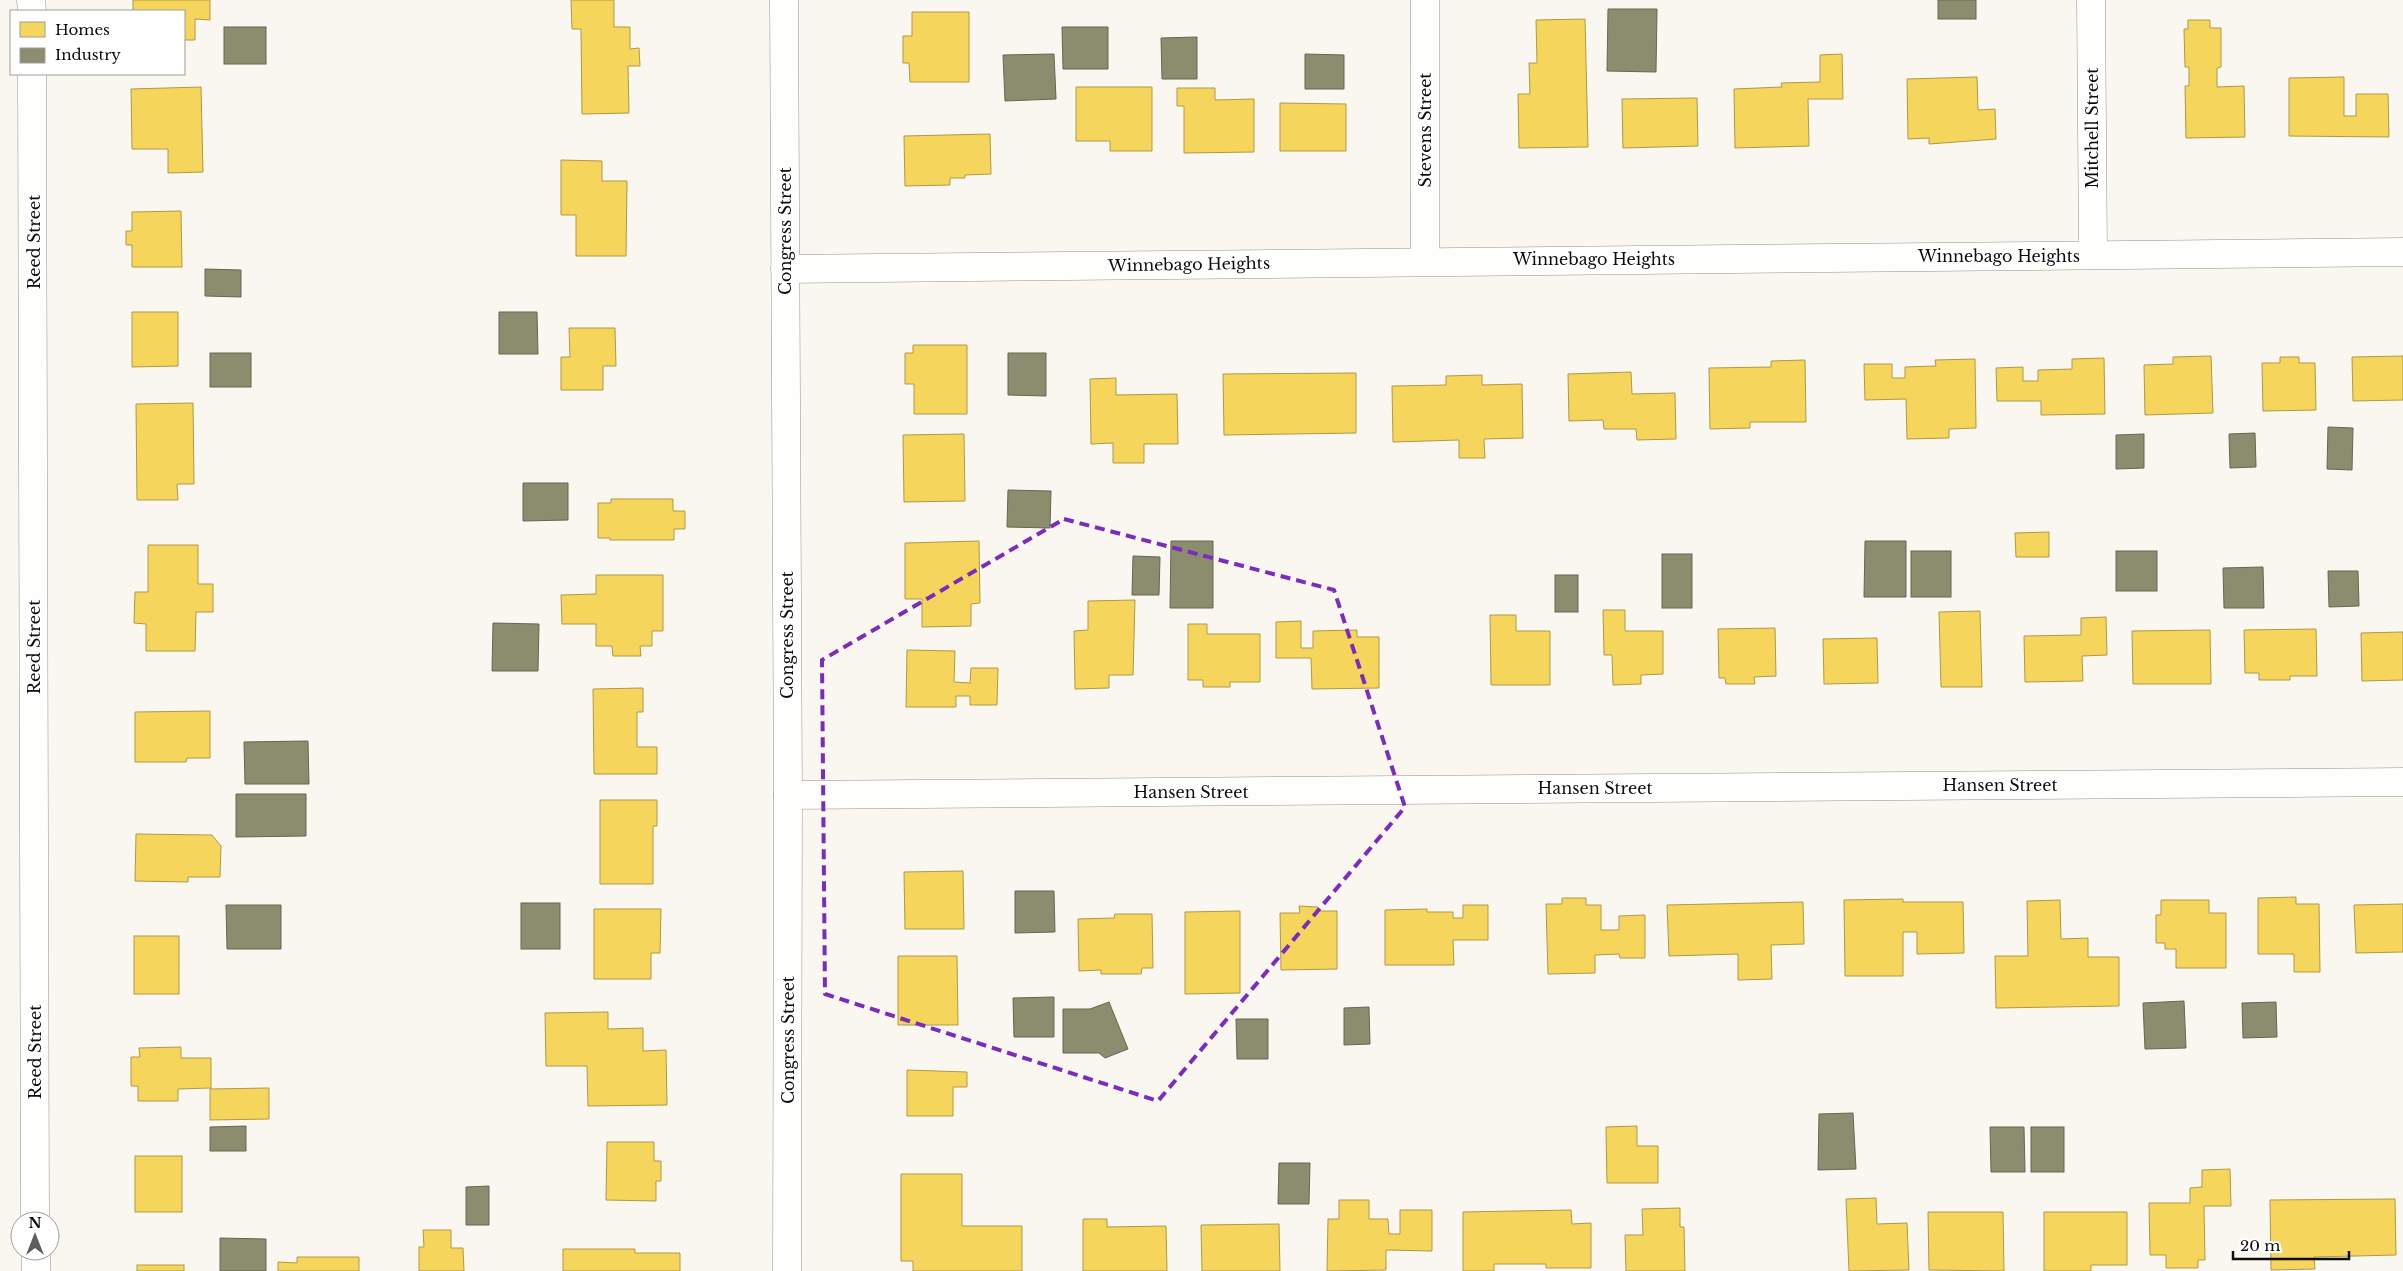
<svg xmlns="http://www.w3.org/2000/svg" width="2403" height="1271" font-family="'Libre Baskerville',serif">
<rect width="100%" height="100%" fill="#faf7f0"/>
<g fill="#f6d55c" stroke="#b09944">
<path d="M133 0H210V20L195 19V40H184V11H133Z"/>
<path d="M571 0H614V27H630V49L639 48 640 66H628L629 113 582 114 581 29H572Z"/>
<path d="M912 12H969V82H910L909 63H903V36H912Z"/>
<path d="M1585 19 1588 147 1519 148 1518 94H1530L1529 63H1537L1536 20Z"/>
<path d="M2188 20H2210V28H2221V67L2217 68V87L2244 86 2245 137 2186 138 2185 86H2189V67H2185L2184 29H2188Z"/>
<path d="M1842 54 1843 99H1808L1809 146 1735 148 1734 89 1782 87 1781 83 1820 82V55Z"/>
<path d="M1977 77 1978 110 1995 109 1996 139 1929 144V138L1908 139 1907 79Z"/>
<path d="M2344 77V116H2356V94H2388L2389 137 2289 136V78Z"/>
<path d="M201 87 203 172 168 173V149H132L131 89Z"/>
<path d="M1076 87H1152V151H1110V141H1076Z"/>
<path d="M1177 88H1215V100L1254 99V152L1184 153V106H1177Z"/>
<path d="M1697 98 1698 146 1623 148 1622 99Z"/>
<path d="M1280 103 1346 104V151H1280Z"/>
<path d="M990 134 991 174 965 175V178H950V185L905 186 904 136Z"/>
<path d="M561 160 602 161V181H627L626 256H576V215H561Z"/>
<path d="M181 211 182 267H132V245H126V231H132V212Z"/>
<path d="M132 312H178V366L132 367Z"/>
<path d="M569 328H615L616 366H603V390H561V357H570Z"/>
<path d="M913 345H967V414H914V384H905V353H913Z"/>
<path d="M2211 356 2213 413 2145 415 2144 365 2173 364V357Z"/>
<path d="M2403 356V400L2353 401 2352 357Z"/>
<path d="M2280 357H2299V363H2315L2316 410 2263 411 2262 363H2280Z"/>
<path d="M2104 358 2105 414 2041 415V401H1997L1996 368 2023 367V381H2038V370L2072 369V359Z"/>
<path d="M1975 359 1976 428 1949 429V438L1907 439 1906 399 1865 400 1864 364H1892V378H1905V367L1936 366 1935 360Z"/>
<path d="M1805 360 1806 422H1750V428L1710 429 1709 368 1771 367V361Z"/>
<path d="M1631 372 1632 394 1675 393 1676 439 1637 440 1636 429H1604L1603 420 1569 421 1568 374Z"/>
<path d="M1356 373V433L1224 435 1223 374Z"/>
<path d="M1482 375V385L1522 384 1523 438 1484 439 1485 458H1459V440L1393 442 1392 386 1446 385V376Z"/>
<path d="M1116 378V395L1177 394 1178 444H1144V463H1113V443L1091 444 1090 379Z"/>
<path d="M193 403 194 484H177L178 500H137L136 404Z"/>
<path d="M964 434 965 501 904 502 903 435Z"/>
<path d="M611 499H673V511H685V529H674V540H610V538H598V503H611Z"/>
<path d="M2049 532V557H2016L2015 533Z"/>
<path d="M979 541 980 603 971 604V626L922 627V599H905V543Z"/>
<path d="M148 545H198V584H213V612H196L195 651H146V624L134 623 135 592H148Z"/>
<path d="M596 575H663V631H652V646H640L641 656H613L612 646H596V624H562L561 595 596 594Z"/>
<path d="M1135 600 1133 675H1109V688L1075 689 1074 631 1088 630V601Z"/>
<path d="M1603 610H1625V631H1663V674L1641 675V684L1613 685 1612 655H1604Z"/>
<path d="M1980 611 1982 687H1941L1939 612Z"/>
<path d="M1490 615H1516V631H1550V685H1491Z"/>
<path d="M2106 617 2107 655 2082 656 2083 681 2025 682 2024 636 2081 635V618Z"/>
<path d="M1301 621V648H1313V631L1357 630V637H1379V688L1312 689 1311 658H1276V622Z"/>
<path d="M1188 624H1207V634H1260V682H1230V687H1203V680H1188Z"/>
<path d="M1775 628 1776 676 1754 677 1755 684H1726L1725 678H1719L1718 629Z"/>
<path d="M2316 629 2317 676H2290V680H2259V673H2245L2244 630Z"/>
<path d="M2210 630 2211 684H2133L2132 631Z"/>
<path d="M2403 632V680L2362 681 2361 633Z"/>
<path d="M1877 638 1878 683 1824 684 1823 639Z"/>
<path d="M907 650 955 651 954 682 970 683 971 668H998L997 705H970V696H956V707H906Z"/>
<path d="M643 688V712H637V747H657V774H594L593 689Z"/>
<path d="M210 711V758H187L186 762H135V712Z"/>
<path d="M600 800H657V826H653V884H600Z"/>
<path d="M136 834 212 835 221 846 220 877H188V882L135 881Z"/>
<path d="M963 871 964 929H905L904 872Z"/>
<path d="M2296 897V904H2319L2320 972H2294V954H2258V898Z"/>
<path d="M1562 898H1586V905H1601V930H1619V916L1645 915V958H1620L1619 954 1595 955V973L1548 974 1546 904H1562Z"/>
<path d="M1903 899V902H1963L1964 953 1917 954V932H1903V976H1845L1844 900Z"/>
<path d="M2060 900 2061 939 2088 938V957H2119V1006L1996 1008 1995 956H2028L2027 901Z"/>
<path d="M2161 900H2209V913H2226V968H2176V949H2165V943H2156V915H2161Z"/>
<path d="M1803 902 1804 944 1771 945 1772 979 1738 980V954L1669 956 1667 905Z"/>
<path d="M2403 904V952L2356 953 2354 905Z"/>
<path d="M1463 905H1488V940H1453L1454 965H1385V910L1427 909V912H1453V918H1463Z"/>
<path d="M1299 906 1318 907V911H1337V969L1281 970 1280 913H1300Z"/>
<path d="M594 909H661L660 953H651V979H594Z"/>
<path d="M1240 911V993L1185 994V912Z"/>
<path d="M1115 914H1152L1153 968H1142L1141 974H1101V970L1079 971 1078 919 1114 918Z"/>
<rect x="134" y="936" width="45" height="58"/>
<path d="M898 956H957L958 1025H898Z"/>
<path d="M608 1012V1029L643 1028V1051L666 1050 667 1105 588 1106 587 1066H546L545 1013Z"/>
<path d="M181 1047V1058H211V1089L269 1088V1119L210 1120V1088L178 1089V1101H138V1086H131V1057H140L139 1048Z"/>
<path d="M907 1070 967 1072V1087H953V1116H907Z"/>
<path d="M1637 1126V1146H1658V1183H1607L1606 1127Z"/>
<path d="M607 1142H654V1161H661V1181H656V1201L606 1200Z"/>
<rect x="135" y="1156" width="47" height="56"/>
<path d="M2230 1169 2231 1206H2204L2205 1260H2198V1268H2166V1255H2150L2149 1203H2190V1188L2202 1187V1170Z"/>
<path d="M901 1174H962V1226H1022V1271H913V1261H901Z"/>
<path d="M1876 1198 1877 1224 1907 1223 1909 1270 1849 1271 1846 1199Z"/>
<path d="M2395 1199 2396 1255 2314 1257 2315 1269 2271 1270 2270 1200Z"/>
<path d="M1339 1200H1369V1219H1388L1389 1234H1400V1210H1432V1251L1386 1250V1270L1327 1271 1328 1219H1339Z"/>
<path d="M1680 1208V1227H1684L1685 1271H1626L1625 1235H1643L1642 1209Z"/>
<path d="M1571 1210 1572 1224 1591 1223V1268H1546V1264H1494V1271H1463V1212Z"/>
<path d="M1928 1212H2003L2004 1271 1929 1270Z"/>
<path d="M2044 1212H2127V1265H2091V1271H2044Z"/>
<path d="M1083 1219H1107V1227L1166 1226 1167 1271H1083Z"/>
<path d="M1279 1224 1280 1271H1202L1201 1225Z"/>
<path d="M423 1230H451V1248H463L464 1271H419V1247H424Z"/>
<path d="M563 1249H635V1253H680V1271H563Z"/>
<path d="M297 1257H359V1271H278V1262L297 1263Z"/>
<rect x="137" y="1265" width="47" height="6"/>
</g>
<g fill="#8c8c6e" stroke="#666651">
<rect x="1938" y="0" width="38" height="19"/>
<path d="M1608 9H1657L1656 72 1607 71Z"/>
<rect x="224" y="27" width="42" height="37"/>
<path d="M1062 27H1108V69H1063Z"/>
<path d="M1197 37V79H1162L1161 38Z"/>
<path d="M1054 54 1056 99 1005 101 1003 55Z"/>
<path d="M1305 54 1344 55V89H1305Z"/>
<path d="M205 269 241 270V297L205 296Z"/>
<path d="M499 312H537L538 354H499Z"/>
<rect x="210" y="353" width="41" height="34"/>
<path d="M1008 353H1046V396L1008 395Z"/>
<path d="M2328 427 2353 428 2352 470 2327 469Z"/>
<path d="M2255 433 2256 467 2230 468 2229 434Z"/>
<path d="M2144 434V468L2116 469V435Z"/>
<path d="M523 483H568V520L523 521Z"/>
<path d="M1008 490 1051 491 1050 528 1007 527Z"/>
<path d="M1171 541H1213V608H1170Z"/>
<path d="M1865 541H1906V597H1864Z"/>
<rect x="1911" y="551" width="40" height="46"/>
<rect x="2116" y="551" width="41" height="40"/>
<rect x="1662" y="554" width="30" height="54"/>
<path d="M1133 556 1160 557 1159 595H1132Z"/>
<path d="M2263 567 2264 608H2224L2223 568Z"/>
<path d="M2328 571H2358L2359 606 2329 607Z"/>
<rect x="1555" y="575" width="23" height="37"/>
<path d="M493 623 539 624 538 671H492Z"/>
<path d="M308 741 309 784H245L244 742Z"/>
<path d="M236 794H306V836L236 837Z"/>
<path d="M1015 891H1054L1055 932 1015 933Z"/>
<rect x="521" y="903" width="39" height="46"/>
<path d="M226 905H281V949H227Z"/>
<path d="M1054 997V1037H1014L1013 998Z"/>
<path d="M2184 1001 2186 1048 2145 1049 2143 1003Z"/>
<path d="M1109 1002 1128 1049 1105 1058 1099 1053H1063V1009H1090Z"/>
<path d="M2276 1002 2277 1037 2243 1038 2242 1003Z"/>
<path d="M1369 1007 1370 1044 1344 1045V1008Z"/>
<path d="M1236 1019H1268V1059H1237Z"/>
<path d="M1853 1113 1856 1169 1818 1170 1819 1114Z"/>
<path d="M246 1126V1151H210V1127Z"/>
<path d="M1990 1127H2024L2025 1172H1991Z"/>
<rect x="2031" y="1127" width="33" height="45"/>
<path d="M1279 1163H1310L1309 1204H1278Z"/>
<path d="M489 1186V1225H466V1187Z"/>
<path d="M220 1238 266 1239V1271H220Z"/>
</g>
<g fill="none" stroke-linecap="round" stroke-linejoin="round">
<defs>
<g id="minor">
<path d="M31 0 32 11"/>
<path d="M1425 0V261"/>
<path d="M2091 0 2093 255"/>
<path d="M32 74 35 1221"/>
<path d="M785 269 2403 252"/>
<path d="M788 795 2403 782"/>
<path d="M36 1251V1271"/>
</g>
<path id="tertiary" d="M784 0 788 795 787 1271"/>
</defs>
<use href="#minor" stroke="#93928f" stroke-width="29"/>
<use href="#tertiary" stroke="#93928f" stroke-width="29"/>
<use href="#minor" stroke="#fefefd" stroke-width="28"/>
<use href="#tertiary" stroke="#fefefd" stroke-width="28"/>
</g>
<path fill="none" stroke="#7b2cbf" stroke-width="4" stroke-dasharray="10 6" stroke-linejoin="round" d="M1064 519 1334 590 1405 807 1158 1101 825 994 822 660Z"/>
<g text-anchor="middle" stroke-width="5" stroke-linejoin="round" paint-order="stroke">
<g font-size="16" fill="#0c0c0c" stroke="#fff">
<text transform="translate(2092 128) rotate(-90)" y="6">Mitchell Street</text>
<text transform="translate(1425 130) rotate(-90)" y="6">Stevens Street</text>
<text transform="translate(785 231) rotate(-90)" y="6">Congress Street</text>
<text transform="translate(34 242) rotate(-90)" y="6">Reed Street</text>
<text x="1999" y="262">Winnebago Heights</text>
<text x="1594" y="265">Winnebago Heights</text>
<text transform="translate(1189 264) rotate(-1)" y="6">Winnebago Heights</text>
<text transform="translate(787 635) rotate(-90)" y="6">Congress Street</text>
<text transform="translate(34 647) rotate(-90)" y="6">Reed Street</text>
<text x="2000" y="791">Hansen Street</text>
<text x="1595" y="794">Hansen Street</text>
<text x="1191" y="798">Hansen Street</text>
<text transform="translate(788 1040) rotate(-90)" y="6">Congress Street</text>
<text transform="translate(35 1052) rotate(-90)" y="6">Reed Street</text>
</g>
</g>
<rect x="10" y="10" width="175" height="65" fill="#ffffff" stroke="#9e9e9e"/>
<rect x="20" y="22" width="25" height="15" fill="#f6d55c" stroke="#9e9e9e"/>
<text x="55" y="35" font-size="15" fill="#0c0c0c">Homes</text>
<rect x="20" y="48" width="25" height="15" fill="#8c8c6e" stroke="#9e9e9e"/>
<text x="55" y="60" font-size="15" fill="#0c0c0c">Industry</text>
<g transform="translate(35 1236)"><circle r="24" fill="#ffffff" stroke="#9e9e9e"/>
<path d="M0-4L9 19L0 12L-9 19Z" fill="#5f5e5c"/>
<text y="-8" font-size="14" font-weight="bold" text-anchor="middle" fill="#0c0c0c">N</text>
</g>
<path d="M2233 1251v8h116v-8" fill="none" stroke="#0c0c0c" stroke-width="2.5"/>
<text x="2240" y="1251" font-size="15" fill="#0c0c0c" stroke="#ffffff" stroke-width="4" paint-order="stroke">20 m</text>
</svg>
